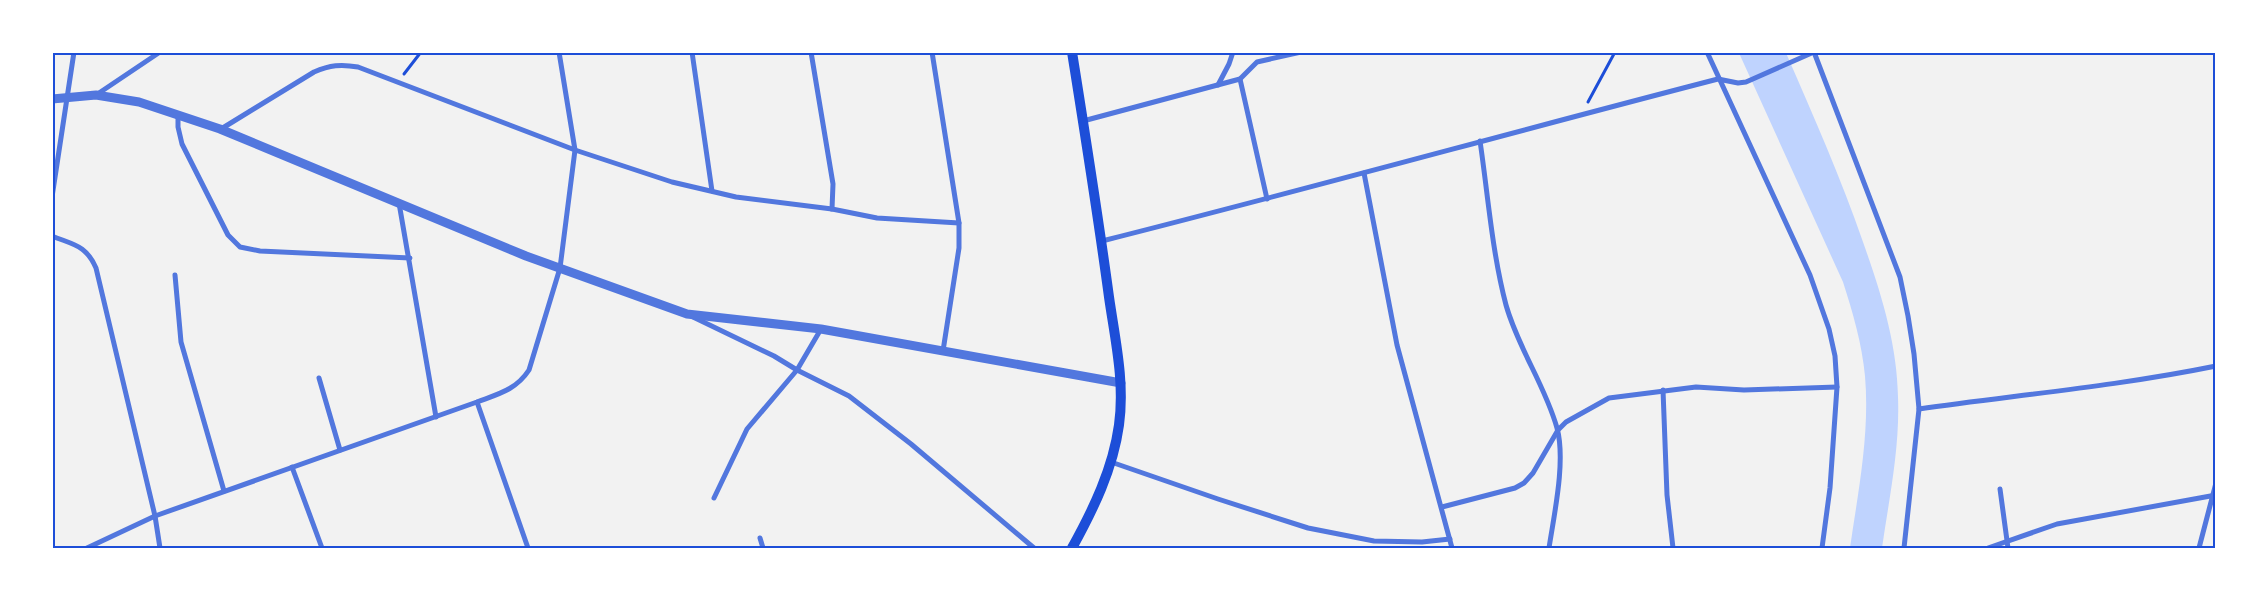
<svg xmlns="http://www.w3.org/2000/svg" width="2268" height="601" font-family="'Exo 2',sans-serif">
<rect width="100%" height="100%" fill="#f2f2f2"/>
<path fill="#bfd3fe" d="M1739 53H1786C1813 115 1841 178 1863 242 1881 293 1897 343 1898 397 1900 448 1889 499 1882 548H1850C1858 492 1870 434 1865 376 1862 344 1853 313 1843 282Z"/>
<g fill="none" stroke-linecap="round" stroke-linejoin="round">
<g stroke="#1d4ed8" stroke-width="3">
<path d="M404 74 421 52"/>
<path d="M1588 102 1615 52"/>
</g>
<g stroke="#5277de" stroke-width="5">
<path d="M692 52 712 191"/>
<path d="M811 52 833 184 832 209"/>
<path d="M932 52 959 223V248L943 351"/>
<path d="M1707 52 1810 275 1829 329 1835 356 1837 387 1830 488 1822 548"/>
<path d="M1814 52 1900 277 1908 316 1914 354 1919 409 1904 548"/>
<path d="M1240 79 1267 199"/>
<path d="M1218 85 1229 64 1233 52"/>
<path d="M96 95 160 52"/>
<path d="M178 114V127L182 144 228 235 240 247 260 251 410 258"/>
<path d="M1083 121 1240 79 1257 62 1301 52"/>
<path d="M221 129 314 72C330 65 341 64 358 67L575 150 672 182 736 197 832 209 877 218 959 223"/>
<path d="M1480 141C1488 195 1492 252 1506 305 1518 348 1545 385 1557 428 1566 461 1554 515 1549 548"/>
<path d="M1364 173 1397 345 1452 548"/>
<path d="M52 197 74 52"/>
<path d="M399 203 436 417"/>
<path d="M52 236C74 245 86 245 96 268L155 516 160 548"/>
<path d="M1102 241C1308 189 1513 132 1718 79L1738 83 1746 82 1814 52"/>
<path d="M175 275 181 342 224 491"/>
<path d="M693 317 774 356 797 370 849 396 911 444 1034 548"/>
<path d="M319 378 340 450"/>
<path d="M1663 390 1667 495 1673 548"/>
<path d="M477 402 528 548"/>
<path d="M1919 409C2018 395 2118 386 2216 366"/>
<path d="M1111 462 1218 499 1308 528 1374 541 1422 542 1450 539"/>
<path d="M292 467 322 548"/>
<path d="M2000 489 2008 548"/>
<path d="M714 498 747 429 797 370 821 329"/>
<path d="M1442 507 1515 488 1524 483 1533 473 1558 430 1566 422 1609 398 1696 387 1744 390 1837 387"/>
<path d="M760 538 763 548"/>
<path d="M87 548 155 516 477 402C498 394 516 390 529 370L560 268 575 150 559 52"/>
<path d="M1988 548 2057 524 2216 495"/>
<path d="M2199 548 2216 483"/>
</g>
<path stroke="#5277de" stroke-width="9" d="M52 99 96 95 139 102 220 129 526 256 687 314 821 329 1121 383"/>
<path stroke="#1d4ed8" stroke-width="10" d="M1072 52C1085 134 1098 215 1109 297 1115 339 1125 382 1119 425 1113 469 1093 510 1072 548"/>
</g>
<rect width="2268" height="601" fill="none" stroke="#ffffff" stroke-width="108"/>
<rect x="54" y="54" width="2160" height="493" fill="none" stroke="#1d4ed8" stroke-width="2"/>
</svg>
